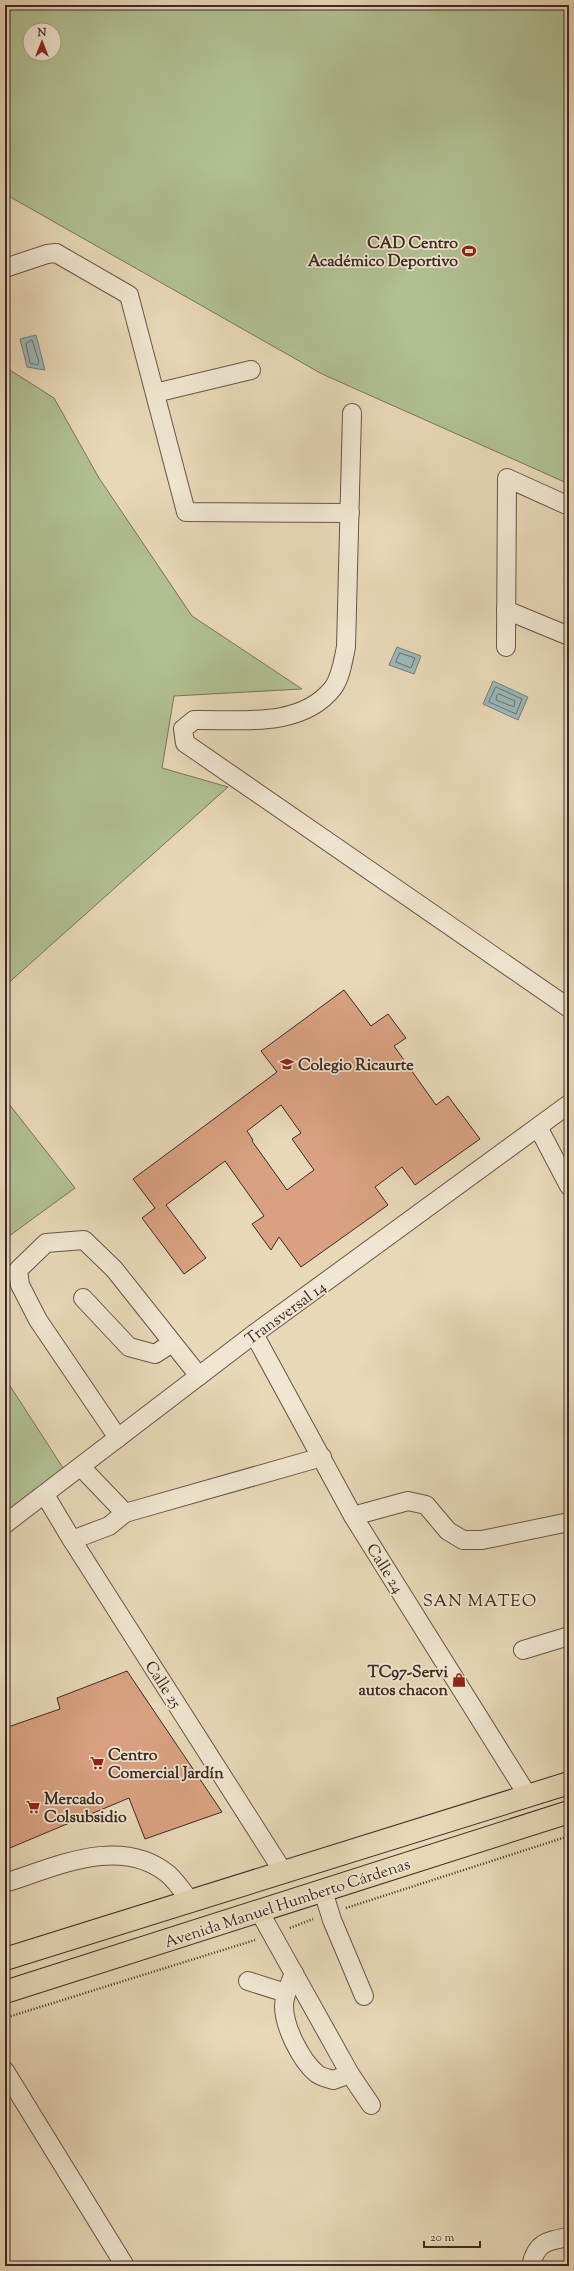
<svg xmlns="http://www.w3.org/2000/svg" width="574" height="2271" font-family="'Sorts Mill Goudy',serif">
<rect width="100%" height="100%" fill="#e8d8b8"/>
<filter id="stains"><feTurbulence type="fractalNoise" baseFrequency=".005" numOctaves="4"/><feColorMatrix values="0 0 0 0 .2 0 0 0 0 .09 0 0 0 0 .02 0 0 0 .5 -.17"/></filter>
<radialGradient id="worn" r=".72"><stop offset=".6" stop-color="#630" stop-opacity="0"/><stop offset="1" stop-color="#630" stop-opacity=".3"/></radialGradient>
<g fill="#b1c093" stroke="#78755b" fill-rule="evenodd">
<path d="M5 5H569V484L322 374 5 194ZM30 30H54V54H30Z"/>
<path d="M5 367 54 398 99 478 192 616 302 689 174 696 162 768 228 787 5 986Z"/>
<path d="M5 1099 75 1188 5 1239Z"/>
<path d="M5 1378 65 1471 5 1514Z"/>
</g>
<g fill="#9bb8b9" stroke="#767f7d">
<path d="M36 335 45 370 27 367 20 339Z"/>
<path d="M397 647 421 656 414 674 389 665Z"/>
<path d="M493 681 528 697 518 720 483 704Z"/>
</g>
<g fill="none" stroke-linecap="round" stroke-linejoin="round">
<g stroke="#6c716e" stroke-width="1">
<path d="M32 340 39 362 37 365 30 363 26 344Z"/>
<path d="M400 653 415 658 411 668 396 662Z"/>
<path d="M496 687 522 699 516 714 489 702Z"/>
<path d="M499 694 515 701 514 707 496 700 497 695Z"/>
</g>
</g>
<g fill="#d9a181" stroke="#3e2a23" fill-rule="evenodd">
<path d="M344 990 371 1026 388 1014 406 1038 394 1046 436 1105 448 1096 480 1139 415 1185 402 1167 375 1187 388 1205 301 1267 279 1237 271 1250 252 1224 264 1216 225 1161 166 1205 206 1258 184 1274 142 1218 155 1208 133 1179 277 1072 261 1051ZM281 1105 301 1133 292 1139 314 1170 287 1190 252 1141 253 1140 247 1131Z"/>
<path d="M127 1671 222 1812 145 1839 129 1798 5 1850V1728L60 1709 57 1698Z"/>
</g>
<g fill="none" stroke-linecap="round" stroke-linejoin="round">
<defs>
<g id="minor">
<path d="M5 268 47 254 56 253 129 295 186 512 350 513"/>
<path d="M155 393 251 370"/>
<path d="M352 413 346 647C343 661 341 677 333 688 301 729 239 719 194 720L183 729 185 743 569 1008"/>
<path d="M506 610 569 636"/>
<path d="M506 647 507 478 569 506"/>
<path d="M538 1127 569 1186"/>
<path d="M83 1298 129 1347 155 1354 172 1343"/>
<path d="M254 1334 353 1516 528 1796"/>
<path d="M118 1438 38 1320 20 1285 18 1270 46 1243 84 1240 114 1269 199 1376"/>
<path d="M81 1467 125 1513"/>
<path d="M45 1495 72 1540 284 1873"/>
<path d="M353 1516 408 1501 426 1505 448 1531 463 1540H482L569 1522"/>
<path d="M5 1524 254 1334 569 1104"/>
<path d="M72 1540 109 1526 125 1513 322 1457"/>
<path d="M523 1650 569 1636"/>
<path d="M5 1883C56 1867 120 1835 168 1874 176 1881 184 1893 191 1902"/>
<path d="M323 1891 332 1920 364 1996"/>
<path d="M259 1911 350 2074 371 2105"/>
<path d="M294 1973C290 1984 284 1995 284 2006 284 2027 301 2060 316 2073 320 2077 328 2078 333 2080L350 2074"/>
<path d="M248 1981 286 1993"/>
<path d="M5 2071 125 2266"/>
<path d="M531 2266C536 2242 547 2241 569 2237"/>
</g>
<g id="major">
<path d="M5 1959 569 1783"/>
<path d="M5 1992 569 1812"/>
</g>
</defs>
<use href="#minor" stroke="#685648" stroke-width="20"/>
<use href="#major" stroke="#3e2a23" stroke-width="24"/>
<g stroke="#3e2a23" stroke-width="2.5" stroke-dasharray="1 2" stroke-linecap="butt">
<path d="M346 1908 569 1836"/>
<path d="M290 1928 313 1919"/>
<path d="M5 2018 255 1940"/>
</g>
<use href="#minor" stroke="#f0e6d1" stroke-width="18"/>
<use href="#major" stroke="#e8d8b8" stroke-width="22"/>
</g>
<defs>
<symbol id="stadium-bare" viewBox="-9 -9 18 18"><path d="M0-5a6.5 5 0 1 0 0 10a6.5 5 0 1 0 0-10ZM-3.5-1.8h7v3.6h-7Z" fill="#8f2418" stroke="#f0e6d1" stroke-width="2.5" paint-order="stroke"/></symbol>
<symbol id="school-bare" viewBox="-9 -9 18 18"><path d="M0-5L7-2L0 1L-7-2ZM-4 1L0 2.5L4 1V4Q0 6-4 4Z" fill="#8f2418" stroke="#f0e6d1" stroke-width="2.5" paint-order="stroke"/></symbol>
<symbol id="shop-bare" viewBox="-9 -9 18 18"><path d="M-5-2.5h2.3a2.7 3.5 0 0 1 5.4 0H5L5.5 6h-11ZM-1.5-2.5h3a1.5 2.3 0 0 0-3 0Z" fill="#8f2418" stroke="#f0e6d1" stroke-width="2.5" paint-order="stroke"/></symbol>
<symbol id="supermarket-bare" viewBox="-9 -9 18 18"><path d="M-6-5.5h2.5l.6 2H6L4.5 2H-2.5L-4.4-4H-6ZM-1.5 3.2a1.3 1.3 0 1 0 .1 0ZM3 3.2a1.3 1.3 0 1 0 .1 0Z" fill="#8f2418" stroke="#f0e6d1" stroke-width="2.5" paint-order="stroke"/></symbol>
</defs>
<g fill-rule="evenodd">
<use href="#stadium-bare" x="459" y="241" width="20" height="20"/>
<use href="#school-bare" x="277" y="1054" width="20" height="20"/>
<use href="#shop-bare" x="449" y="1670" width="20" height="20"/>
<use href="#supermarket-bare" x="87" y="1753" width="20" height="20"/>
<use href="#supermarket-bare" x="23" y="1797" width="20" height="20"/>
</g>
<g text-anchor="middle" stroke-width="3.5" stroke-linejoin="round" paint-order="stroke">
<g font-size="16" font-weight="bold" fill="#3e2a23" stroke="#f0e6d1" text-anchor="start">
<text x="458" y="248" text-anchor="end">CAD Centro<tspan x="458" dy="18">Académico Deportivo</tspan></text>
<text x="298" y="1070">Colegio Ricaurte</text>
<text x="448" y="1677" text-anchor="end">TC97-Servi<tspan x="448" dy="18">autos chacon</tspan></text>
<text x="108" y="1760">Centro<tspan x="108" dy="18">Comercial Jardín</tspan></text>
<text x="44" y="1804">Mercado<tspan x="44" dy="18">Colsubsidio</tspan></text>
</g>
<g font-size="16" fill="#3e2a23" stroke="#f0e6d1">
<text transform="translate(285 1312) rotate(-36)" y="6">Transversal 14</text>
<text transform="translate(386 1568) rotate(58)" y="6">Calle 24</text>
<text transform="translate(164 1684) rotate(57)" y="6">Calle 25</text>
<text transform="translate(287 1902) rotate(-18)" y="6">Avenida Manuel Humberto Cárdenas</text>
</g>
<g font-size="17" letter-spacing="1" fill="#3e2a23" stroke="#f0e6d1">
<text x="480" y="1606">SAN MATEO</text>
</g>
</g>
<rect width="574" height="2271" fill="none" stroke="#e8d8b8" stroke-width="20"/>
<rect x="6" y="6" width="562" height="2259" fill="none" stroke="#3e2a23" stroke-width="2"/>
<rect x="10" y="10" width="554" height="2251" fill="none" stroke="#3e2a23"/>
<g transform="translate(42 42)"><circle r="19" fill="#f0e6d1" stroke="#a99b8b"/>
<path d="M0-3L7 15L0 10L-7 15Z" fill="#8f2418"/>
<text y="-6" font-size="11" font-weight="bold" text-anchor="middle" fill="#3e2a23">N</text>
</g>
<path d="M424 2241v6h56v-6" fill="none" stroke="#3e2a23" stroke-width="2"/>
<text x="430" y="2241" font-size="12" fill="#3e2a23" stroke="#f0e6d1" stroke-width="3" paint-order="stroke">20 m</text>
<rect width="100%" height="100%" filter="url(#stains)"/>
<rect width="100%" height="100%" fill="url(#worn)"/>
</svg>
